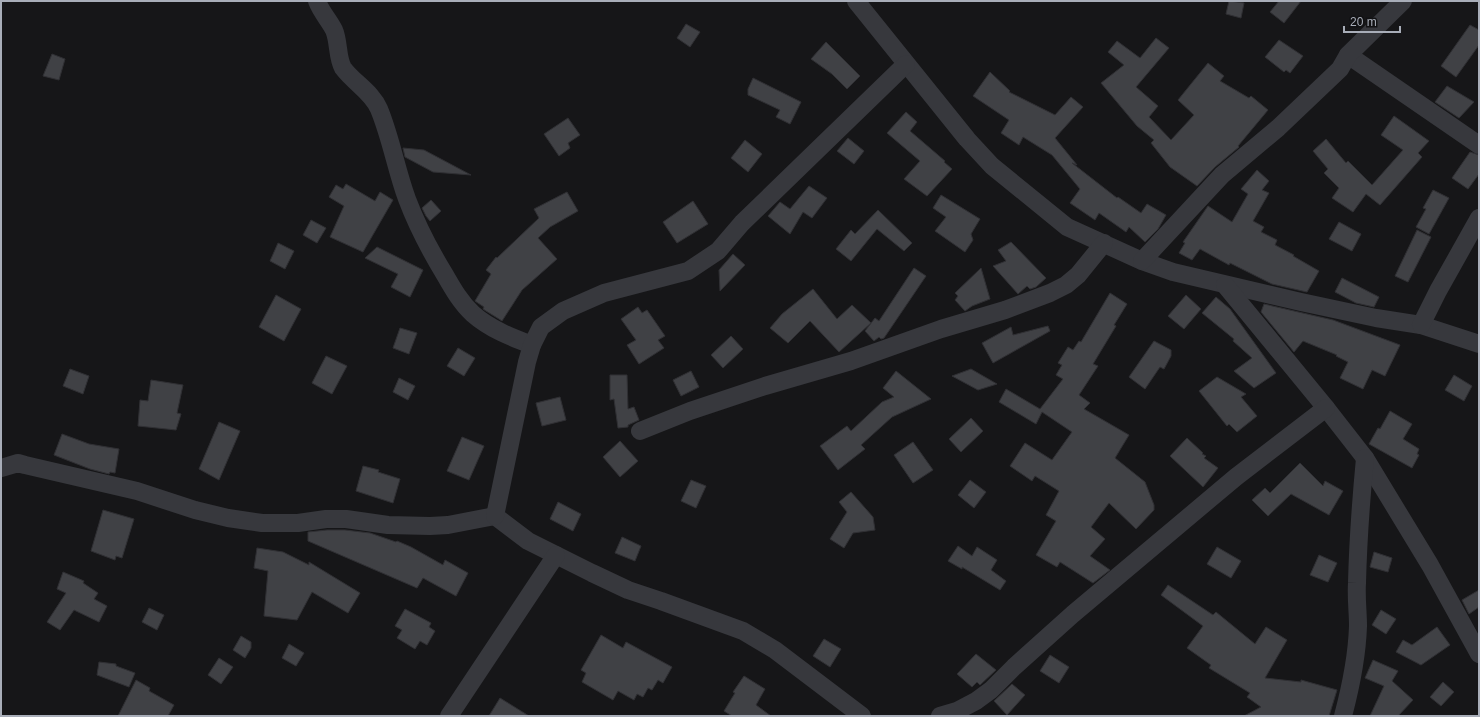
<svg xmlns="http://www.w3.org/2000/svg" width="1480" height="717" font-family="Helvetica,sans-serif">
<rect width="100%" height="100%" fill="#161618"/>
<g fill="#404145" stroke="#303034">
<path d="M1229 1 1244 3 1241 18 1226 14Z"/>
<path d="M1279 1H1301L1284 23 1270 12Z"/>
<path d="M686 24 700 32 690 47 677 38Z"/>
<path d="M1470 25 1479 30V45L1456 77 1441 66Z"/>
<path d="M1156 38 1169 48 1136 87 1158 106 1149 117 1171 140 1194 115 1178 100 1208 63 1224 76 1220 81 1249 98 1251 96 1268 110 1238 146 1239 147 1215 167 1197 186 1170 167 1151 143 1154 140 1137 126 1101 83 1124 65 1108 52 1117 41 1140 58Z"/>
<path d="M1279 40 1303 56 1290 73 1286 70 1284 72 1265 57Z"/>
<path d="M826 42 860 76 847 89 832 74 811 59Z"/>
<path d="M52 54 65 59 59 80 43 76Z"/>
<path d="M990 72 1010 91 1009 92 1055 115 1071 97 1083 107 1055 138 1077 165 1072 163 1117 198 1118 197 1141 213 1147 204 1166 215 1158 229 1145 242 1129 227 1126 232 1099 213 1095 220 1070 203 1080 189 1052 155 1023 137 1019 145 1001 133 1009 120 973 96Z"/>
<path d="M753 78 801 102 790 124 776 117 780 110 748 95V89Z"/>
<path d="M1447 86 1474 102 1459 118 1435 102Z"/>
<path d="M906 112 917 122 910 131 945 161 944 162 952 169 927 196 904 179 920 161 887 133Z"/>
<path d="M1394 116 1429 141 1418 153 1422 157 1380 205 1366 194 1353 212 1332 198 1339 188 1324 173 1328 169 1313 151 1326 139 1346 163 1348 161 1372 185 1403 150 1381 135Z"/>
<path d="M568 118 580 135 568 143 570 148 559 156 544 134Z"/>
<path d="M848 138 864 151 854 164 837 151Z"/>
<path d="M745 140 762 154 748 172 731 158Z"/>
<path d="M403 148 424 150 471 175 433 172 405 157Z"/>
<path d="M1470 152 1479 155V174L1468 189 1452 178Z"/>
<path d="M1257 170 1269 181 1262 190 1269 193 1253 221 1264 227 1261 232 1277 240 1275 245 1294 255 1293 256 1319 271 1307 292 1272 284 1230 263 1229 265 1200 249 1192 260 1179 253 1185 243 1183 242 1208 206 1232 222 1248 194 1241 189Z"/>
<path d="M346 184 375 201 380 192 393 200 363 252 330 237 344 206 329 197 336 185 343 189Z"/>
<path d="M809 186 827 198 812 218 803 212 790 234 768 216 780 202 790 209Z"/>
<path d="M1433 190 1449 198 1429 234 1416 227 1426 209 1423 208Z"/>
<path d="M567 192 578 211 550 227 538 238 557 259 522 290 502 321 499 319 486 311 483 309 484 307 475 301 491 274 486 270 496 257 497 258 539 218 534 209Z"/>
<path d="M941 195 980 219 971 234 973 240 965 252 935 231 946 217 933 208Z"/>
<path d="M431 200 441 211 430 221 426 216 422 208Z"/>
<path d="M693 201 708 224 677 243 663 222Z"/>
<path d="M878 210 912 243 904 251 877 229 851 261 836 249 851 230 855 234Z"/>
<path d="M311 220 326 228 317 243 303 235Z"/>
<path d="M1339 222 1361 234 1352 251 1329 239Z"/>
<path d="M1417 230 1431 237 1408 282 1395 276Z"/>
<path d="M1011 242 1046 278 1036 287 1030 289 1027 286 1018 294 993 266 1006 261 998 250Z"/>
<path d="M278 243 294 251 285 269 270 261Z"/>
<path d="M377 247 423 270 410 297 391 287 398 274 365 258Z"/>
<path d="M733 254 745 265 720 291 719 270Z"/>
<path d="M914 268 926 276 884 338 881 339 879 337 874 341 865 331 875 318 879 321Z"/>
<path d="M981 268 990 299 972 306 965 311 955 300 958 296 955 293Z"/>
<path d="M1342 278 1379 297 1374 307 1356 303 1335 292Z"/>
<path d="M813 289 837 319 852 305 871 323 839 352 810 321 788 343 770 328 782 314Z"/>
<path d="M1110 293 1127 304 1114 325 1116 326 1093 364 1098 366 1079 395 1090 403 1084 409 1129 435 1115 458 1145 482 1154 505V510L1136 529 1109 503 1091 527 1105 539 1090 556 1110 570 1093 583 1060 562 1057 567 1036 555 1056 521 1046 515 1059 491 1035 476 1032 481 1010 466 1025 443 1052 460 1072 432 1042 412 1036 424 999 402 1006 389 1040 409 1063 379 1056 375 1062 365 1058 363 1068 347 1073 350 1079 341 1081 342Z"/>
<path d="M276 295 301 309 284 341 259 327Z"/>
<path d="M1186 295 1201 309 1184 329 1168 316Z"/>
<path d="M1216 297 1230 309 1276 373 1254 388 1234 371 1252 358 1233 341 1234 339 1202 313Z"/>
<path d="M1264 304 1333 320 1400 345 1385 376 1372 370 1363 389 1340 378 1348 362 1336 356 1337 355 1303 341 1294 352 1261 312Z"/>
<path d="M638 307 642 313 647 310 665 336 658 340 664 348 639 364 627 345 636 340 621 319Z"/>
<path d="M1048 326 1050 331 993 363 982 343 1011 327 1013 335Z"/>
<path d="M400 328 417 333 409 354 393 348Z"/>
<path d="M731 336 743 349 723 368 711 355Z"/>
<path d="M1154 341 1171 350V356L1164 369 1160 367 1145 389 1129 377Z"/>
<path d="M458 348 475 358 464 376 447 366Z"/>
<path d="M326 356 347 366 332 394 312 383Z"/>
<path d="M70 369 89 376 83 394 63 386Z"/>
<path d="M971 369 997 384 978 390 952 376Z"/>
<path d="M691 371 699 387 681 396 673 380Z"/>
<path d="M896 371 931 399 892 417 861 445 865 449 838 470 820 446 847 426 851 431 882 402 894 397 883 388Z"/>
<path d="M610 375H627L628 409 634 407 639 420 628 425V427L618 428 614 399 610 400Z"/>
<path d="M1454 375 1472 386 1464 401 1445 390Z"/>
<path d="M1217 377 1246 394 1241 397 1257 416 1237 432 1229 424 1227 426 1199 391Z"/>
<path d="M399 378 415 386 408 400 393 392Z"/>
<path d="M151 380 183 385 177 413 181 414 176 430 138 426 140 400 148 401Z"/>
<path d="M560 397 566 420 542 426 536 403Z"/>
<path d="M1390 411 1412 424 1403 439 1419 449 1417 454 1419 455 1412 468 1369 444 1378 428 1380 429Z"/>
<path d="M971 418 983 431 961 452 949 439Z"/>
<path d="M219 422 240 431 219 480 199 469Z"/>
<path d="M62 434 89 444 119 449 115 473 110 472 109 474 90 469 54 455Z"/>
<path d="M462 437 484 446 469 480 447 471Z"/>
<path d="M1187 438 1203 453 1202 454 1206 456 1204 458 1218 468 1203 487 1170 456Z"/>
<path d="M620 441 638 461 620 477 603 457Z"/>
<path d="M913 442 933 470 913 483 894 455Z"/>
<path d="M1300 463 1323 486 1325 481 1343 491 1329 515 1291 494 1268 516 1252 500 1265 488 1270 493Z"/>
<path d="M363 466 379 470 378 472 400 479 393 503 356 491Z"/>
<path d="M691 480 706 486 696 508 681 501Z"/>
<path d="M970 480 986 492 974 508 958 495Z"/>
<path d="M851 492 873 517 875 530 853 533 844 548 830 539 847 512 839 502Z"/>
<path d="M558 502 581 514 573 531 550 519Z"/>
<path d="M103 510 134 519 122 558 116 556 115 560 91 551Z"/>
<path d="M327 530H345L370 533 396 542 397 541 411 547 443 565 445 560 468 573 456 596 423 578 417 588 308 541V532Z"/>
<path d="M622 537 641 546 635 561 615 553Z"/>
<path d="M958 546 972 556 977 547 997 560 991 570 1006 581 1000 590 962 567V569L948 561Z"/>
<path d="M1217 547 1241 561 1231 578 1207 564Z"/>
<path d="M257 548 283 552 309 565V562L360 593 348 613 312 592 297 620 264 616 268 571 254 568Z"/>
<path d="M1374 552 1392 558 1388 572 1370 567Z"/>
<path d="M1319 555 1337 563 1328 582 1310 575Z"/>
<path d="M63 572 84 581 83 583 98 593 94 599 107 606 99 622 74 610 60 630 47 622 66 593 57 589Z"/>
<path d="M1168 585 1213 615 1216 612 1255 644 1266 627 1287 640 1265 678 1301 682V680L1337 690 1329 716H1244L1261 707 1247 697 1250 693 1209 668 1211 665 1187 648 1203 626 1161 595Z"/>
<path d="M1479 590V607L1469 614 1462 600Z"/>
<path d="M149 608 164 615 157 630 142 622Z"/>
<path d="M405 609 431 623 429 627 435 631 427 645 420 641 415 649 397 638 402 630 395 626Z"/>
<path d="M1381 610 1396 619 1386 634 1372 625Z"/>
<path d="M1437 627 1450 645 1421 665 1396 652 1403 640 1412 645Z"/>
<path d="M601 635 623 648 626 642 672 667 663 683 658 680 652 690 648 688 643 697 637 694 634 700 618 691 613 700 582 682 586 673 581 670Z"/>
<path d="M241 636 251 642V648L245 658 233 650Z"/>
<path d="M824 639 841 649 830 667 813 656Z"/>
<path d="M289 644 304 653 296 666 282 658Z"/>
<path d="M976 654 996 670 980 685 977 682 972 687 957 674Z"/>
<path d="M1050 655 1069 667 1059 683 1040 671Z"/>
<path d="M219 658 233 667 221 684 208 675Z"/>
<path d="M1373 660 1398 671 1392 681 1413 700 1398 716H1370L1384 686 1365 678Z"/>
<path d="M99 662 116 664V666L135 673 129 687 97 675Z"/>
<path d="M744 676 765 689 756 705 771 716H732L724 711 735 693 733 692Z"/>
<path d="M136 680 150 688 149 691 174 705 168 716H118Z"/>
<path d="M1443 682 1454 692 1441 706 1430 697Z"/>
<path d="M1012 684 1025 695 1007 715 994 701Z"/>
<path d="M500 698 529 716H489Z"/>
</g>
<g fill="none" stroke-linecap="round" stroke-linejoin="round">
<g stroke="#37383d" stroke-width="18">
<path d="M317 1C321 12 329 20 334 30 339 41 337 58 343 68 354 83 372 92 379 109 391 138 396 169 407 199 416 223 431 252 445 275 453 289 461 303 473 314 490 329 511 337 532 345"/>
<path d="M856 1 967 139 992 166 1067 227 1142 261 1173 272 1301 302 1376 318 1421 325 1479 344"/>
<path d="M1348 55 1479 145"/>
<path d="M1142 261 1222 175 1278 128 1340 69 1348 55 1403 1"/>
<path d="M1225 285 1326 408 1365 458 1430 565 1479 654"/>
<path d="M1421 325 1438 291 1479 218"/>
<path d="M640 431 690 411 765 386 851 361 941 329 1005 310 1050 293 1066 285 1078 275 1104 243"/>
<path d="M1 468 18 463 25 465 137 491 195 510 228 518 262 523H298L326 519H346L388 525 430 526 448 525 495 516 528 541 592 573 628 590 661 601 743 631 775 650 862 716"/>
<path d="M495 516 527 362 532 345 541 327 563 311 604 293 688 271 718 251 742 223 906 64"/>
<path d="M449 716 556 555"/>
<path d="M940 716 957 711 976 701 991 690 1014 667 1073 614 1236 477 1326 408"/>
<path d="M1343 716C1351 686 1357 657 1358 626 1358 612 1356 598 1357 583 1358 542 1361 500 1365 458"/>
</g>
</g>
<rect width="1480" height="717" fill="none" stroke="#a8adb8" stroke-width="4"/>
<path d="M1344 26v6h56v-6" fill="none" stroke="#a8adb8" stroke-width="2"/>
<text x="1350" y="26" font-size="12" fill="#a8adb8" stroke="#111113" stroke-width="3" paint-order="stroke">20 m</text>
</svg>
